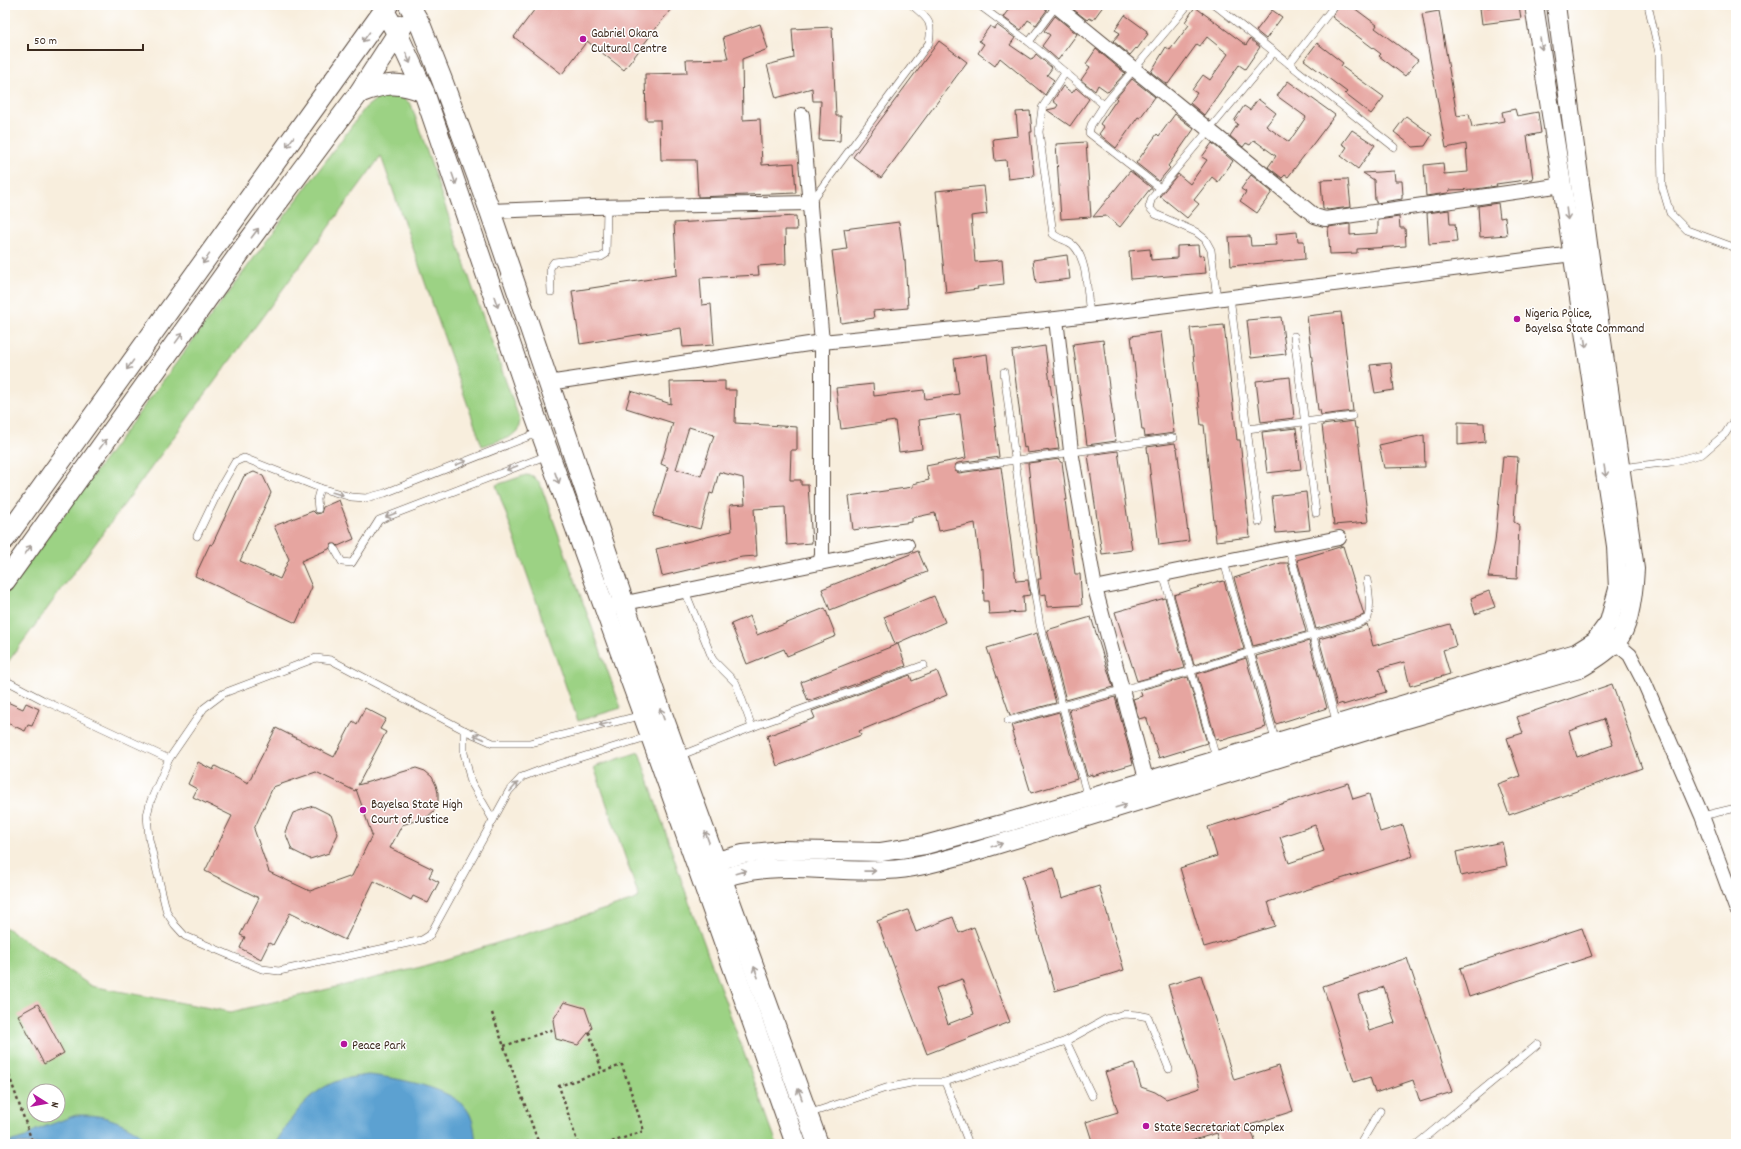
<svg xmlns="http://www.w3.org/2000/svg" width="1741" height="1149" font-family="Dekko,sans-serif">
<rect width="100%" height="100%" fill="#fff"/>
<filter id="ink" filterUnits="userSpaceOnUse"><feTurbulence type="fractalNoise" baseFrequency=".025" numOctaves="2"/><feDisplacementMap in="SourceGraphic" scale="8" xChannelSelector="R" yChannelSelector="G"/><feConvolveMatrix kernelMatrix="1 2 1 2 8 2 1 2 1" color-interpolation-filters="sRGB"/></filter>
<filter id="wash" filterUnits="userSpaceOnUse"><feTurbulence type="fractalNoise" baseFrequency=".012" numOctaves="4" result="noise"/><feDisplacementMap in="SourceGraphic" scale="16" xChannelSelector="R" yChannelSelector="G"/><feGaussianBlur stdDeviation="0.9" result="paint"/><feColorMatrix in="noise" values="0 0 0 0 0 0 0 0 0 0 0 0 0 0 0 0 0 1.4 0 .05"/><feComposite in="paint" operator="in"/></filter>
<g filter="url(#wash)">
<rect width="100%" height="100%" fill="#f8eedd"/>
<g fill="#9cd284" stroke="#6c7e51" fill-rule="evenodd">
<path d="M389 95 401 97 411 104 472 286 520 421 518 430 510 437 482 446 381 156 5 666V594L365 108 379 97Z"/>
<path d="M526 475 533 476 540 483 621 708 578 721 496 485Z"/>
<path d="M639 752 682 882 777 1144H5V927L91 986 231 1012 421 967 631 901 639 897 594 767ZM34 1091H58V1115H34Z"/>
</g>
<g fill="#5ba1d1" stroke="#4b6678">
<path d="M368 1075C393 1077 455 1088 468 1111 474 1120 475 1134 476 1144H275C291 1118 311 1087 344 1079 352 1077 360 1076 368 1075Z"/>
<path d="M76 1115C83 1115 91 1115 98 1116 116 1119 139 1130 151 1144H5V1143L26 1137 36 1130Z"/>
</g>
<g id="blocks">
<g fill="#e6a5a0" fill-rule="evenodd">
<path d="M538 5H674L624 70 587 41 562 74 514 37Z"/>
<path d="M1012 5H1039L1047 10 1036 25 1028 20 1021 30 1003 17Z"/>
<path d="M1071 5H1104L1093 20 1089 18 1087 20 1074 10 1075 8Z"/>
<path d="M1340 5H1350L1377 25 1375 28 1418 60 1405 76 1379 56 1381 54 1332 17Z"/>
<path d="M1505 5H1519L1521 19 1482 24 1480 8Z"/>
<path d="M1195 7 1246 45 1250 39 1260 47 1245 69 1239 65 1204 115 1190 103 1197 93 1192 90 1203 75 1210 80 1228 54 1207 37 1200 46 1197 44 1168 84 1165 83 1151 72 1166 47 1170 50 1189 25 1185 22Z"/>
<path d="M1272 10 1282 17 1266 39 1256 31Z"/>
<path d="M1439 11 1457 116 1469 114 1472 127 1504 121 1502 112 1515 109 1517 116 1538 112 1541 133 1527 136 1533 179 1496 184 1497 186 1476 189 1450 190 1448 193 1426 196 1424 165 1443 163 1444 174 1468 172 1466 144 1446 148 1422 14Z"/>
<path d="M1125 15 1147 31 1146 33 1148 34 1137 49 1136 48 1130 55 1113 41 1120 33 1115 30Z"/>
<path d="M1055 16 1077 34 1058 60 1042 46 1050 35 1044 31Z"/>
<path d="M760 24 768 49 742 59 743 120 760 119 762 165 794 163 796 193 698 197 696 160H661L660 120H646L645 74 687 73 686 60 728 59 723 37Z"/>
<path d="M997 25 1015 38 1010 45 1032 60 1036 54 1052 68 1047 75 1054 80 1045 95 1000 58 995 66 978 53 984 44 979 41 990 26 994 29Z"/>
<path d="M832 27 836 116H841L840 141 819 140 821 101H813L812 88 776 98 767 65 794 58 792 29Z"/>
<path d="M939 41 967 62 881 178 853 157Z"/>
<path d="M1317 43 1343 63 1341 66 1384 97 1371 114 1345 94 1347 92 1304 60Z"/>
<path d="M1096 49 1125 73 1108 92 1098 85 1095 91 1081 80 1090 67 1086 64Z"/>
<path d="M1132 79 1155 97 1140 118 1138 117 1116 148 1099 134 1104 127 1100 124 1117 99 1116 98Z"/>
<path d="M1288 81 1335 115 1288 177 1285 175 1282 178 1268 167 1276 156 1254 140 1250 145 1246 143 1243 147 1230 136 1238 124 1234 121 1244 106 1250 110 1258 99 1276 113 1266 126 1289 142 1306 117 1277 96Z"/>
<path d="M1063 86 1072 93 1076 88 1089 99 1070 126 1047 110 1056 108 1058 105 1053 101Z"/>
<path d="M1030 111 1032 132H1030L1034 176 1008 179 1006 160 995 161 993 139 1018 136 1016 112Z"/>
<path d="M1175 114 1194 129 1168 166 1170 168 1159 181 1136 163 1157 134 1159 136Z"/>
<path d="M1406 116 1432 135 1425 146 1413 147 1394 132Z"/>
<path d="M1352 130 1375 145 1358 169 1341 156 1347 147 1342 144Z"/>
<path d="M1086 142 1091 217 1061 219 1056 144Z"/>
<path d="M1212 143 1233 161 1218 182 1212 177 1194 200 1199 204 1187 218 1160 196 1178 174 1190 184 1207 160 1202 157Z"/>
<path d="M1130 171 1153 189H1150L1120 227 1106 216 1093 217Z"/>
<path d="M1394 171 1395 181H1402L1403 195H1402V199L1376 203V201H1375L1374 180 1363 173Z"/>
<path d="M1251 175 1272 192 1257 213 1240 201 1246 192 1241 189Z"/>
<path d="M1348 179 1351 207 1327 210V209H1323L1321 180Z"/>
<path d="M984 186 987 214 971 216 975 262 1002 260 1004 284 977 287 978 289 946 293 936 191Z"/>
<path d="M1498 203 1500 218 1505 217 1507 235 1480 237 1478 206Z"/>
<path d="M1449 210 1450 224H1455L1457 242 1429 244 1427 213Z"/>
<path d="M796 216 797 230H785L786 264 758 266 759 275 700 278 702 305 711 304 714 345 683 347 681 328 580 344 572 291 677 275 674 223Z"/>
<path d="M1399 217 1400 228H1405L1406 246 1357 249V253L1330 254 1328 227 1350 224V235L1378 233V220Z"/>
<path d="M899 222 904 260H905L908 308 873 311 874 318 841 323 832 251 847 249 844 229Z"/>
<path d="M1297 232 1298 241H1304L1305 259 1231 266 1229 237 1250 236 1251 246 1277 245 1276 234Z"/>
<path d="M1198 245 1199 256 1204 255 1206 273 1131 279 1129 251 1150 249 1151 260 1177 258V246Z"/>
<path d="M1067 255 1070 279 1036 283 1033 260Z"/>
<path d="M1341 312 1353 411 1321 415 1320 410H1318L1307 316Z"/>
<path d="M1281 317 1286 354 1251 358 1247 320Z"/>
<path d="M1224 325 1237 440H1240L1250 537 1216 541 1204 425H1201L1190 328Z"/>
<path d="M1161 332 1174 433 1145 437 1144 430H1142L1131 336Z"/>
<path d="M1103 340 1116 441 1087 445 1073 344Z"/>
<path d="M1045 346 1059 449 1027 453 1026 447 1024 448 1012 351Z"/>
<path d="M987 354 999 457 958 463 956 464 954 468 955 471 959 473 1001 467 1016 581 1028 580 1030 595 1023 596 1024 612 989 614 988 601H984L983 568 981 569 975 523 939 531 935 513 912 518V522L853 530 849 496 913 487V484L929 480 926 466 966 458 960 414 919 420 922 449 899 452 895 421 841 429 836 388 873 384 874 396 924 390 925 399 959 394 954 359Z"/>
<path d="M1391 363 1394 390 1375 393 1370 365Z"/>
<path d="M1290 377 1294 418 1261 422 1256 381Z"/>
<path d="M725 381V390H736L735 423 797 427V450H791L790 480H801V485H808L812 543 787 545 785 507 754 509 757 556 742 557 662 576 656 549 732 531 730 505 745 504 743 478 719 472 713 494 710 493 700 529 653 516 668 467 661 464 673 423 626 408 631 391 671 404 670 382ZM689 427 714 435 701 476 676 469Z"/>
<path d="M1354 421 1355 428H1357L1368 522 1334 525 1322 425Z"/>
<path d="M1458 422 1484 423 1485 442 1458 445Z"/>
<path d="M1296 428 1301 469 1267 473 1262 432Z"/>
<path d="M1424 435 1425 467 1384 468 1379 445Z"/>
<path d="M1175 443 1176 448H1177L1189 541 1159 545 1147 447Z"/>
<path d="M1118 451 1132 550 1102 554 1088 455Z"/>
<path d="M1503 456 1518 457 1514 522 1519 525 1517 579 1488 577 1495 542Z"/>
<path d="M1060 459V462H1062L1067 500H1065L1075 574H1080L1082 605 1047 607 1046 594 1040 595 1038 579H1041L1028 463Z"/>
<path d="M254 472 263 476 271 493 240 561 280 579 289 559 274 526 313 511 316 514 321 513 323 507 339 500 354 539 338 546 336 544H332L329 549 301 561 312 587 296 623 195 576 210 544 212 545 244 476Z"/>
<path d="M1306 492 1310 530 1276 533 1272 496Z"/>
<path d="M1343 546 1364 615 1356 618 1316 629 1297 560Z"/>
<path d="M918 551 927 572 830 610 822 589Z"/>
<path d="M1281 563H1288L1306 632 1253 646 1234 578Z"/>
<path d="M1219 581V582L1224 581 1244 649 1194 665 1174 595Z"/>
<path d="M1489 591 1495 607 1475 614 1471 598Z"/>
<path d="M934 596 945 622 895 644 884 617Z"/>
<path d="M1165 598 1185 668 1137 681 1115 612Z"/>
<path d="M825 608 836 636 787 656 784 649 747 664 731 624 750 616 757 635Z"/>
<path d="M1091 617 1113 687 1066 700 1047 630Z"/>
<path d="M1367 624 1373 646 1450 624 1456 646 1443 650 1450 674 1410 686 1404 662 1379 669 1386 692 1343 705V703L1337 705 1319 639 1359 628Z"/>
<path d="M1037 633 1056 703 1010 715 987 648Z"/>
<path d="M1309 641 1327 708 1276 724 1256 656Z"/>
<path d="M898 644 906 666 808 701 801 682Z"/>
<path d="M1246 658 1266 727 1220 741 1219 739 1216 740 1197 674Z"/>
<path d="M937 671 947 695 859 731 861 735 777 766 767 736 815 718 812 711 910 675 912 681Z"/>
<path d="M1188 677 1207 743 1159 758 1147 719 1146 717 1139 719 1133 699 1142 696 1140 690Z"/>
<path d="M1612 684 1642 768 1509 815 1498 784 1520 776 1507 738 1523 733 1517 717ZM1604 719 1613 745 1577 757 1569 731Z"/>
<path d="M1115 697 1133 764 1092 776V774L1087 776 1069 710Z"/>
<path d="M5 701 23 709 26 703 39 709 32 726 28 725 25 731 5 722Z"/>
<path d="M365 708 386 719 380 729 386 732 358 785 416 768 425 771 432 777 436 785 438 793V802L434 811 427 817 402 825 390 848 433 869 429 877 439 882 428 903 413 896 411 900 374 881 345 940 290 913 273 945 269 943 261 959 240 948 245 937 240 935 259 898 205 871 232 816 193 797 197 789 188 784 198 762 213 770 215 766 248 783 276 728 334 757 353 721 357 724ZM316 772 355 791 356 789 372 835 352 876 310 891 269 872 254 829 273 787Z"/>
<path d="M1059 712 1077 779 1031 793 1012 732 1014 731 1012 725Z"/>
<path d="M1348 783 1353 799 1369 794 1380 832 1403 825 1413 856 1268 902 1275 926 1204 947 1180 868 1217 856 1208 827ZM1315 825 1324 851 1289 863 1280 837Z"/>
<path d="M313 806 331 815 338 834 329 853 310 859 292 850 285 832 293 813Z"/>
<path d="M1502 842 1507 866 1461 876 1456 852Z"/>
<path d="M1054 868 1062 898 1099 886 1124 970 1055 991 1022 877Z"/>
<path d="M908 910 916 932 953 917 959 933 974 927 1010 1022 927 1054 877 921ZM962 979 974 1014 948 1024 936 988Z"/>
<path d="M1582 928 1592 956 1469 997 1460 968Z"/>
<path d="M1407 958 1452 1092 1420 1102 1413 1080 1375 1093 1370 1077 1354 1082 1323 986ZM1384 987 1395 1023 1369 1031 1358 995Z"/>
<path d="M1201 975 1234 1080 1279 1066 1293 1111 1250 1125 1256 1144H1220L1217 1133 1181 1144H1093L1086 1122 1118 1112 1105 1072 1134 1063 1141 1087 1155 1092 1166 1099 1200 1088 1168 985Z"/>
<path d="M564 1002 585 1008 592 1028 578 1045 556 1039 553 1020Z"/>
<path d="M38 1004 64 1053 44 1064 18 1015Z"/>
</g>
</g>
</g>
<g filter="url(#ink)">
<use href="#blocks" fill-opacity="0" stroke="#57473b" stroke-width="1"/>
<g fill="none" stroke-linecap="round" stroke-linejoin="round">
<defs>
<g id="service">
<path d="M979 5 1029 42 1104 105"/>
<path d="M1215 5 1394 147"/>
<path d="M1648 5 1659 53 1662 186 1670 213 1687 230 1736 248"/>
<path d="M1029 42 1057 5"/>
<path d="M1289 64 1335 5"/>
<path d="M1065 73 1042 108 1039 132 1053 234C1060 240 1068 240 1073 245 1088 259 1087 295 1090 315"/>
<path d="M1160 188 1089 133 1091 125 1104 105 1188 5"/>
<path d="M811 202 929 43C933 21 928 19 912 5"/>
<path d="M551 292 550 268 554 262 601 257 606 254 607 207"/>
<path d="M1230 297 1259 522"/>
<path d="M1217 299 1211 250 1205 239 1196 232 1155 214 1149 207 1152 198 1274 52"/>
<path d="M1294 336 1316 513"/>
<path d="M1004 372 1023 521 1040 625 1088 798"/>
<path d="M1247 429 1352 416"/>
<path d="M959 468 1174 438"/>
<path d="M1620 468 1671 462 1702 454 1725 434 1736 417"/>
<path d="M318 509 317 499 320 488 351 497 366 498 385 493 540 432"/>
<path d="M197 536 221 486 235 462 244 458 320 488"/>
<path d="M334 548 342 562 352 563 379 520 548 455"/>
<path d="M1289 549 1337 724"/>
<path d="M1224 562 1276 743"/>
<path d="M1163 574 1217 761"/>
<path d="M685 591 713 660 736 683 752 727"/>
<path d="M5 680 43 700 169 759"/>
<path d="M643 715 530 743H493L464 730 331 660 316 658 224 693 204 708 169 759 151 800 147 815 149 839 167 913 175 925 185 936 262 969 279 971 422 940 430 935 509 791 522 777 543 769 650 736"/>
<path d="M1008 721 1191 671 1250 652 1358 623 1368 618C1371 605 1369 593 1367 580"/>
<path d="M464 730V753L471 782 493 820"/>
<path d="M679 756 758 725 924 665"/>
<path d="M1702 816 1736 808"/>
<path d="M1066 1041 1092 1096"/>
<path d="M945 1082 1066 1041 1106 1019 1124 1014 1138 1015 1148 1017 1169 1069"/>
<path d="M808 1114 886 1088 916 1082H945L969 1144"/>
<path d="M1360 1144 1380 1111"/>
<path d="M1417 1144 1538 1044"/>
</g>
<g id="minor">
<path d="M1055 5 1315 216 1325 219 1563 185"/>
<path d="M802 115 822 342V555L820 563"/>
<path d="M490 211 593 207 810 203"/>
<path d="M1056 319 1071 451 1095 588 1149 790"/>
<path d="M548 383 822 342 1056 319 1581 253"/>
<path d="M1095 588 1339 538"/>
<path d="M616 605 907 545"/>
<path d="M1608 636 1630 655 1645 684 1702 816 1736 908"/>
</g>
<g id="tertiary">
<path d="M701 865 743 854 781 850 881 852 925 845 1002 824 1576 653 1595 641 1609 622 1618 589 1616 546C1589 366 1563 185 1534 5"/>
<path d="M709 884C768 856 824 874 886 870 916 869 944 860 973 852L1383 726 1579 669C1593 661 1608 652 1618 640 1631 625 1634 587 1635 569L1589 251 1556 5"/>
</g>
<g id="secondary">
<path d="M409 5 420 24 442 80 490 211 658 703 818 1144"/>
<path d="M384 11 397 33 424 92 529 399 651 736 796 1144"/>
<path d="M359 93C385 83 398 81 424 92"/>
<path d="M5 539 388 5"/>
<path d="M5 581 242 250 359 93 403 25"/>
</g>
</defs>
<use href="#service" stroke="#57473b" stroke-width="8"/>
<use href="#minor" stroke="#57473b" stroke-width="16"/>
<use href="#tertiary" stroke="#57473b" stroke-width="20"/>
<use href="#secondary" stroke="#57473b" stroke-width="22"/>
<g stroke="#57473b" stroke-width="2.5" stroke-dasharray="3 3" stroke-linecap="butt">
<path d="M492 1013 539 1144"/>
<path d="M589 1032 602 1071"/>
<path d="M504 1046 554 1029"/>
<path d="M5 1064 33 1144"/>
<path d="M578 1144 559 1086 622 1065 644 1131 606 1144"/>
</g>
<use href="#service" stroke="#fff" stroke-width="7"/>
<use href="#minor" stroke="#fff" stroke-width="14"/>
<use href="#tertiary" stroke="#fff" stroke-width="18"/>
<use href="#secondary" stroke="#fff" stroke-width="20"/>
</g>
<defs><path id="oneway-shaft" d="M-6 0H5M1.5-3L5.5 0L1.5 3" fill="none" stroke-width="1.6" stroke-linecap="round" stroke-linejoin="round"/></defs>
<g stroke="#a79f9a">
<use href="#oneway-shaft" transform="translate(366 37) rotate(126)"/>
<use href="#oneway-shaft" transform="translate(1541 44) rotate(81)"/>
<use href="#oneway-shaft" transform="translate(408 58) rotate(66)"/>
<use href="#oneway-shaft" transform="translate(290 142) rotate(126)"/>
<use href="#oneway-shaft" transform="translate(454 179) rotate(71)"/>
<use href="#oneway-shaft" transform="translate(1567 214) rotate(83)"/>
<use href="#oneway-shaft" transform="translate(255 233) rotate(-53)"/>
<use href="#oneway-shaft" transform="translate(206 259) rotate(126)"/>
<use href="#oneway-shaft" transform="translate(496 302) rotate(71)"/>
<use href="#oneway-shaft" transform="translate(179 338) rotate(-54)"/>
<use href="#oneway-shaft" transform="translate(1585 342) rotate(81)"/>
<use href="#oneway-shaft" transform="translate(130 365) rotate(126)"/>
<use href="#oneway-shaft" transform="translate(103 444) rotate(-54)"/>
<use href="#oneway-shaft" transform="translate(461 463) rotate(-21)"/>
<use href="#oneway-shaft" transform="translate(512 468) rotate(159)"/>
<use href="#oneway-shaft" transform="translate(1605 471) rotate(81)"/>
<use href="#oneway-shaft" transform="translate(557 478) rotate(70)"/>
<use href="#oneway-shaft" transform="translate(338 494) rotate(16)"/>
<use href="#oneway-shaft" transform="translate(391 515) rotate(159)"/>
<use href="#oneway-shaft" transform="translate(28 550) rotate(-54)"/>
<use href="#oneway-shaft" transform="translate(662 714) rotate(-110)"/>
<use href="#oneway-shaft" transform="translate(605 724) rotate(166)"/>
<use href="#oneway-shaft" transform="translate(479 737) rotate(-156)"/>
<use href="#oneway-shaft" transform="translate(514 787) rotate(-48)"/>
<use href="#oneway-shaft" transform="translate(1121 806) rotate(-17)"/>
<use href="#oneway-shaft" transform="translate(707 837) rotate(-110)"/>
<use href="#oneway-shaft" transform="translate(997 845) rotate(-17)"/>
<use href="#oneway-shaft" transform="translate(870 871) rotate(-1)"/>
<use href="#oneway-shaft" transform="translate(741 872) rotate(-16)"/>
<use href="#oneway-shaft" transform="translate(756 972) rotate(-110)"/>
<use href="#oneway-shaft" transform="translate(800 1094) rotate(-110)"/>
</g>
</g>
<g fill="#b5179e" stroke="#fff" stroke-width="1.5">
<circle cx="583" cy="39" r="4"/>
<circle cx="1517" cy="319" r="4"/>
<circle cx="363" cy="810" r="4"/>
<circle cx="344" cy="1044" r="4"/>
<circle cx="1146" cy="1126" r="4"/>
</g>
<g text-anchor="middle" stroke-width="3" stroke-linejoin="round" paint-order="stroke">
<g font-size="13" fill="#3b2a1e" stroke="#fff" text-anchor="start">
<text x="591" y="37">Gabriel Okara<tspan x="591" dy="15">Cultural Centre</tspan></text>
<text x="1525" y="317">Nigeria Police,<tspan x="1525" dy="15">Bayelsa State Command</tspan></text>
<text x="371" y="808">Bayelsa State High<tspan x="371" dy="15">Court of Justice</tspan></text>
<text x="352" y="1049">Peace Park</text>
<text x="1154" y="1131">State Secretariat Complex</text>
</g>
</g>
<rect width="1741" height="1149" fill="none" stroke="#fff" stroke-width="20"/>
<g transform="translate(46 1103) rotate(101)"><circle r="19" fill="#ffffff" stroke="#b1aaa5"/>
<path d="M0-3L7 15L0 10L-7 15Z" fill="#b5179e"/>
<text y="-6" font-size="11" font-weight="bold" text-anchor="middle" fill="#3b2a1e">N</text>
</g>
<path d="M28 44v6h115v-6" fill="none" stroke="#3b2a1e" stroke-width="2"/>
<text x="34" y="44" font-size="12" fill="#3b2a1e" stroke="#ffffff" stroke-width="3" paint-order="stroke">50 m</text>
</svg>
